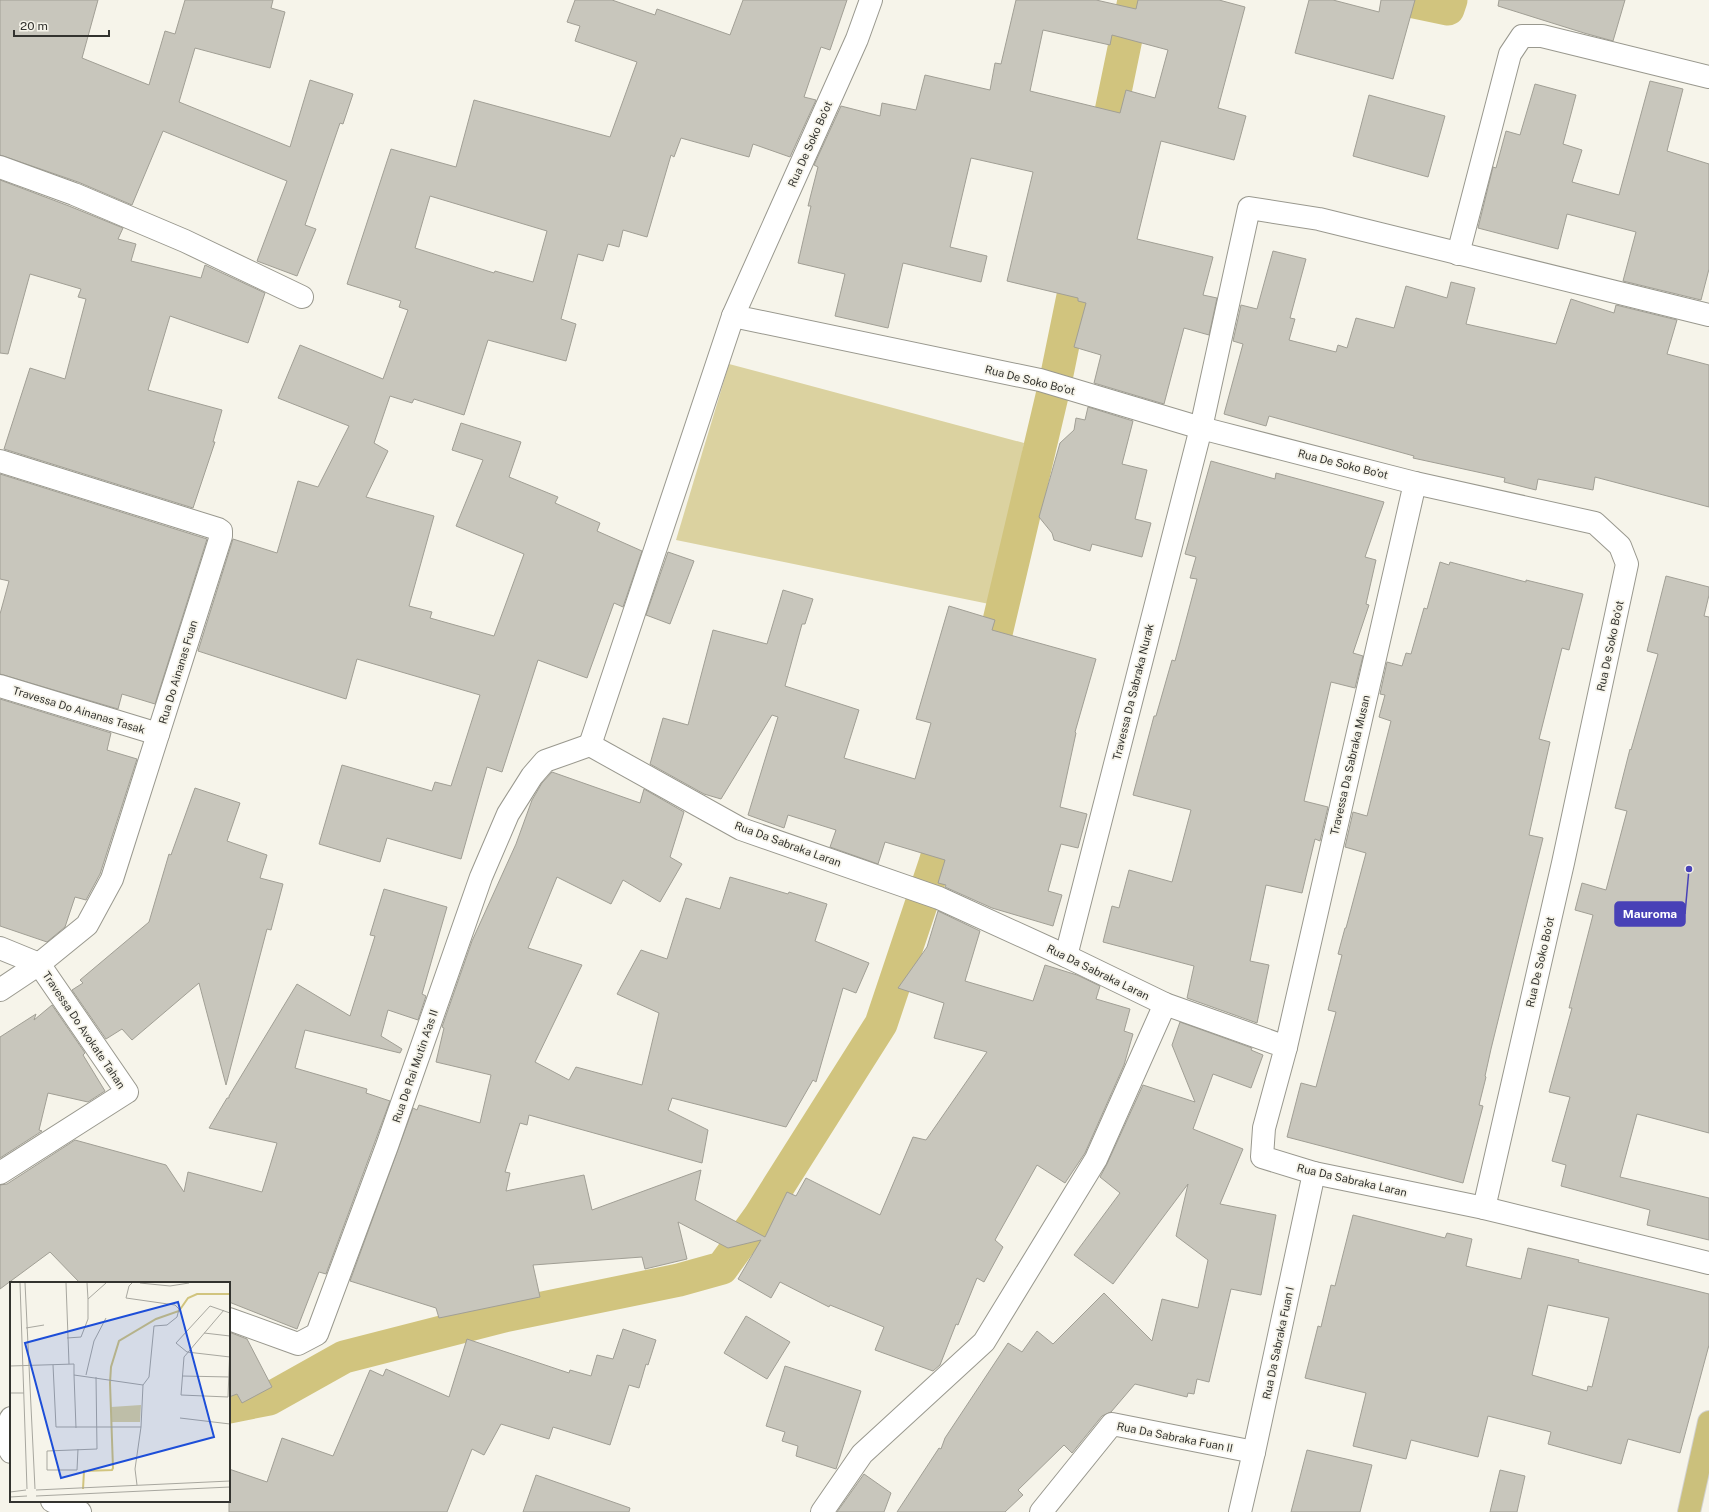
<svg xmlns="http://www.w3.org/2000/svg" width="1709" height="1512" font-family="'Public Sans',sans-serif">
<rect width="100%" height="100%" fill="#f6f4ea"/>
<path fill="#dbd2a0" d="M729 364 1024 443 994 605 676 540Z"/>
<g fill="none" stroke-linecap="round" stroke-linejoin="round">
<g stroke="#d1c47e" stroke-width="33">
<path d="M1405 0 1448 9 1451 0"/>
<path d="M1102 155 1134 0"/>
<path d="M986 676 1056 379 1082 252"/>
<path d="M229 1407 269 1399 344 1357 504 1316 679 1280 722 1268 759 1217 881 1024 935 863 949 815"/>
</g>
</g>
<g fill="#c8c6bc" stroke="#a19f95" fill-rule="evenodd">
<path d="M0 0H98L82 58 149 85 165 31 175 34 185 0H273L271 8 285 12 270 68 195 48 179 102 290 147 310 80 353 94 343 124 340 123 305 225 316 229 297 276 257 261 287 181 163 131 132 205 78 182 0 155Z"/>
<path d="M575 0H612L655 15 657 9 730 35 743 0H847L830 50 821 47 804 97 816 100 790 157 753 144 749 157 681 138 674 157 671 155 647 237 623 230 619 247 608 244 603 261 578 254 561 319 576 324 566 361 488 340 464 415 414 399 412 403 390 396 374 443 388 451 366 497 434 516 409 606 432 612 430 618 494 636 524 554 456 526 483 460 452 450 461 423 521 442 509 477 558 497 555 503 600 523 597 531 642 551 623 607 614 603 587 678 538 660 502 772 487 767 461 859 387 838 380 862 319 844 342 765 432 791 435 782 451 786 480 695 357 659 346 699 198 651 233 539 277 553 298 481 318 487 349 426 278 398 300 345 383 379 408 310 399 307 401 301 347 284 391 149 456 167 474 100 610 137 637 62 575 41 580 26 567 22ZM430 196 547 231 533 282 495 271 494 273 415 248Z"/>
<path d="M1016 0H1096L1136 9 1138 0H1219L1245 7 1218 108 1246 116 1234 160 1161 141 1137 239 1213 257 1203 295 1217 298 1209 335 1184 328 1164 404 1094 383 1101 355 1074 347 1086 303 1078 301V298L1007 281 1033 172 971 158 950 247 987 256 981 282 903 263 888 328 835 316 845 274 798 263 811 206H808L818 167 814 165 841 106 880 116 882 103 916 110 925 75 990 90 995 63 1001 64ZM1043 30 1110 45 1112 35 1168 50 1155 98 1126 90 1120 113 1030 91Z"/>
<path d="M1309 0H1333L1379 12 1381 0H1415L1393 79 1295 53Z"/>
<path d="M1499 0H1625L1613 41 1584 33 1498 6Z"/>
<path d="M1650 81 1683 89 1667 151 1709 164V269L1701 300 1623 281 1636 232 1567 214 1558 249 1478 228 1493 167 1496 168 1506 131 1520 135 1535 84 1576 95 1563 144 1582 150 1572 182 1619 195Z"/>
<path d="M1369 95 1445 116 1428 177 1353 156Z"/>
<path d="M0 180 69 206 123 228 118 239 136 244 131 261 201 278 205 265 265 293 248 343 170 316 148 390 222 410 213 442H215L193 508 4 449 30 368 65 379 86 299 78 297 81 289 30 274 8 354 0 353Z"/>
<path d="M1273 251 1306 259 1290 318 1295 319 1289 340 1336 352 1338 345 1347 348 1356 318 1394 328 1406 286 1447 298 1451 282 1475 288 1466 324 1556 344 1571 299 1614 313 1616 305 1677 320 1667 354 1709 365V507L1595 477 1593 490 1538 479 1536 490 1504 482 1505 478 1413 458 1414 456 1269 416 1266 426 1224 414 1243 344 1233 341 1241 305 1257 309Z"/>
<path d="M1088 407 1133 421 1122 464 1147 470 1135 519 1151 523 1142 557 1092 544 1090 551 1054 540 1052 533 1039 517 1060 443 1074 430 1076 418 1085 420Z"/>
<path d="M1211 461 1275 479 1276 473 1384 502 1365 557 1376 560 1366 604 1369 605 1353 653 1363 656 1355 688 1331 682 1304 801 1328 807 1320 841 1315 839 1302 893 1266 885 1250 961 1269 965 1257 1023 1187 998 1194 966 1103 942 1112 906 1119 908 1129 870 1172 882 1191 810 1133 795 1154 716H1156L1172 660 1175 661 1197 579 1190 578 1196 557 1185 554Z"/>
<path d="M0 474 207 539 155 704 122 694 118 709 0 674V614L9 581 0 579Z"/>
<path d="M668 552 694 561 670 624 646 615Z"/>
<path d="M1440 562 1449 565 1450 562 1526 582V580L1583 594 1569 650 1562 648 1539 739 1550 742 1529 835 1543 838 1491 1049 1485 1076 1486 1077 1479 1105 1483 1106 1463 1183 1287 1137 1301 1083 1316 1087 1336 1012 1328 1010 1342 955 1338 954 1345 928H1346L1366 853 1345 847 1353 812 1367 816 1391 721 1379 717 1385 695 1380 694 1387 662 1402 666 1406 653 1411 654 1424 608 1427 609Z"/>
<path d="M1666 576 1709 587V595L1704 616 1709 617V1133L1637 1114 1620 1177 1709 1198V1240L1647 1225 1650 1210 1561 1186 1566 1165 1552 1161 1570 1097 1549 1092 1572 1008H1569L1593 915 1575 910 1582 883 1606 890 1627 811 1615 808 1630 749 1631 750 1658 654 1647 651Z"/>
<path d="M783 590 813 599 805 624H802L785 686 859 710 844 758 915 779 931 723 916 719 949 606 995 620 992 630 1096 659 1075 732 1076 733 1060 807 1087 814 1078 848 1061 844 1048 891 1062 895 1053 926 992 908 945 887 946 885 938 883 945 860 885 842 878 864 830 847 836 830 788 815 784 828 748 815 778 717 772 715 721 799 704 794 650 764 663 718 688 725 713 630 767 644Z"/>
<path d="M0 699 111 733 107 750 137 759 100 874 86 900 75 897 65 927 47 942 0 926Z"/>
<path d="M552 772 640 803 644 789 684 812 670 857 682 864 660 902 623 880 611 904 557 877 528 948 582 965 535 1062 569 1080 576 1067 642 1085 659 1013 617 994 641 950 667 959 686 898 720 909 730 877 788 894 789 892 827 904 815 941 869 963 856 993 843 988 816 1082 813 1080 786 1127 672 1098 668 1110 708 1130 702 1163 529 1115 527 1125 520 1123 505 1172 510 1173 506 1191 584 1175 592 1210 701 1170 695 1200 765 1237 787 1192 796 1196 806 1178 880 1215 913 1137 926 1140 987 1052 934 1038 944 1003 898 988 927 947 938 911 980 931 965 981 1033 1001 1045 965 1077 975 1100 986 1096 999 1130 1009 1124 1031 1133 1034 1124 1065 1085 1153 1065 1183 1037 1165 995 1240 1003 1247 984 1282 977 1278 958 1325 956 1324 940 1365 933 1371 875 1350 884 1327 830 1305 829 1307 780 1282 771 1298 738 1279 761 1240 728 1248 678 1222 687 1259 645 1269 642 1257 533 1265 540 1297 439 1318 436 1308 350 1281 413 1108 417 1110 419 1105 480 1123 491 1075 436 1062 444 1028 442 1027 472 941 516 844 532 800 542 783Z"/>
<path d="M195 788 240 803 227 841 267 855 260 878 283 884 271 930 267 929 226 1085 199 983 132 1040 122 1029 106 1039 72 990 83 983 80 980 149 922 169 854 171 855Z"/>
<path d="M384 889 447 907 422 994 426 996 418 1020 388 1010 381 1036 402 1049 400 1053 305 1030 295 1068 367 1089 366 1093 390 1101 326 1274 319 1272 297 1329 229 1302V1283H80L50 1252 0 1289V1185L7 1184 75 1140 166 1165 184 1192 188 1172 262 1192 277 1143 209 1128 227 1098H229V1096L297 984 350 1016 375 936 370 935Z"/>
<path d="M52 1005 85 1053 83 1055 105 1091 88 1102 48 1093 39 1130 42 1131 0 1158V1037L36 1014 34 1020Z"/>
<path d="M1180 1022 1252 1048 1251 1050 1263 1055 1251 1088 1213 1074 1193 1129 1243 1149 1220 1204 1276 1215 1261 1295 1231 1289 1209 1382 1197 1379 1194 1394 1188 1393 1187 1397 1135 1384 1111 1412 1102 1416 1072 1453 1064 1445 1018 1490 1023 1495 1005 1512H897L939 1448 941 1449 945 1438 1008 1343 1022 1352 1037 1331 1053 1344 1104 1293 1152 1341 1162 1299 1198 1308 1208 1260 1176 1236 1188 1184 1113 1284 1074 1255 1120 1193 1100 1177 1107 1164 1143 1085 1195 1102 1172 1045Z"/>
<path d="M1353 1215 1445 1238 1447 1233 1472 1239 1466 1266 1521 1279 1528 1248 1579 1260 1578 1262 1709 1294V1345L1680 1453 1628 1439 1621 1464 1548 1444 1551 1432 1488 1416 1478 1457 1411 1440 1406 1459 1353 1446 1366 1393 1305 1378 1318 1326 1321 1327 1331 1285 1335 1286ZM1548 1305 1609 1318 1592 1387 1588 1386 1587 1391 1532 1375Z"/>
<path d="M746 1316 790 1342 767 1379 724 1353Z"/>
<path d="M623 1329 656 1340 648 1365 646 1364 639 1388 629 1385 610 1445 553 1427 549 1439 501 1424 484 1455 472 1449 447 1512H229V1469L267 1482 282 1438 333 1456 370 1370 383 1376 386 1369 449 1397 467 1339 569 1373 570 1370 591 1376 597 1355 613 1359Z"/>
<path d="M229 1332 247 1339 272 1387 242 1403 237 1394 229 1397Z"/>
<path d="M785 1366 861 1391 836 1469 796 1456 798 1446 782 1441 785 1432 766 1426Z"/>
<path d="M1307 1450 1372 1465 1360 1512H1291Z"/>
<path d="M1500 1470 1525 1476 1517 1512H1490Z"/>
<path d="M864 1474 891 1493 884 1512H837Z"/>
<path d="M536 1475 630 1508 629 1512H523Z"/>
</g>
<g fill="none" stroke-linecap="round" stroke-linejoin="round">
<defs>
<g id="minor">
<path d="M871 0 857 39 733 316 1040 380 1201 428 1415 483 1595 523 1620 546 1627 564 1563 863 1484 1208"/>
<path d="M0 167 74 194 185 241 302 297"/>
<path d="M1458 254 1510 54 1522 36H1542L1709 77"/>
<path d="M0 461 218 529 221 531V536L112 879 87 925 39 964 0 990"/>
<path d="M0 686 158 734"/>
<path d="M590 745 741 829 939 898 1066 956 1165 1004 1286 1047 1264 1128 1262 1157 1314 1173 1484 1208 1709 1263"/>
<path d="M590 745 733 316"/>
<path d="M0 948 39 964 127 1092 0 1173"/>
<path d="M1066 956 1201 428 1249 208 1319 219 1709 315"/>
<path d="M1286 1047 1415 483"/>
<path d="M229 1319 298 1344 317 1334 387 1146 481 877 508 814 532 776 545 761 590 745"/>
<path d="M11 1418 3 1438 11 1452"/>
<path d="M52 1501 80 1512"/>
<path d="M822 1512 862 1454 984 1342 1096 1159 1165 1004"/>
<path d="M1041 1512 1112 1424 1254 1452"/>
<path d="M1240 1512 1254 1452 1314 1173"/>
</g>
<path id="major" d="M1689 1512 1709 1422"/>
</defs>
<use href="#minor" stroke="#99988e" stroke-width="24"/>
<use href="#major" stroke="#d2d2d1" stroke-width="24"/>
<use href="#minor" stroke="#fff" stroke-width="22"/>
<use href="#major" stroke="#cbc07c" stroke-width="22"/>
</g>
<g text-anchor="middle" stroke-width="3.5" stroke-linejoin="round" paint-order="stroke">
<g font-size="11" fill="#33332f" stroke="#f6f4ea">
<text transform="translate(810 144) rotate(-66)" y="4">Rua De Soko Bo’ot</text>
<text transform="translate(1030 380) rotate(14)" y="4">Rua De Soko Bo’ot</text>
<text transform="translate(1343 464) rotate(14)" y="4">Rua De Soko Bo’ot</text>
<text transform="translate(1610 646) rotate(-78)" y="4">Rua De Soko Bo’ot</text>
<text transform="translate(178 672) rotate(-73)" y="4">Rua Do Ainanas Fuan</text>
<text transform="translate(1133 692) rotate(-76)" y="4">Travessa Da Sabraka Nurak</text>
<text transform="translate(79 710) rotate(17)" y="4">Travessa Do Ainanas Tasak</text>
<text transform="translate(1350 765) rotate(-77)" y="4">Travessa Da Sabraka Musan</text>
<text transform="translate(788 844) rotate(20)" y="4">Rua Da Sabraka Laran</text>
<text transform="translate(1540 962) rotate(-77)" y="4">Rua De Soko Bo’ot</text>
<text transform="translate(1098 972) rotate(26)" y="4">Rua Da Sabraka Laran</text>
<text transform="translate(84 1030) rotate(56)" y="4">Travessa Do Avokate Tahan</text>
<text transform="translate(415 1066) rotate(-71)" y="4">Rua De Rai Mutin A’as II</text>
<text transform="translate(1352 1180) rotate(13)" y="4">Rua Da Sabraka Laran</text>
<text transform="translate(1278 1343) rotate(-78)" y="4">Rua Da Sabraka Fuan I</text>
<text transform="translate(1175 1437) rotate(11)" y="4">Rua Da Sabraka Fuan II</text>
</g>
</g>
<g transform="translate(10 1282)">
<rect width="220" height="220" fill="#f6f4ea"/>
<path d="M131 123 130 140H102L101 125Z" fill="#dbd2a0"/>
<path fill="none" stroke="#d1c47e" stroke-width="2" d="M73 207 74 189 102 188 103 186 100 101 101 85 109 59 146 37 169 29 178 16 187 12H220"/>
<path fill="none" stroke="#a8a79f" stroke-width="1" d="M10 1 17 207M15 1 25 207M56 1 59 82M77 1 78 17M122 1 119 4 116 16 165 23 169 27 167 35 157 43 144 44 139 95 133 103M130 1 160 4 179 1M214 28 174 75 171 113 218 115 220 63M220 31 200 24 166 61 177 70 220 75M16 46 34 43M194 51 220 54M57 56 71 55 78 37V17L96 1M43 83 46 145H131L125 187 127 203M0 84 64 82V93L133 103M64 93 66 146M76 93 84 59 96 36M172 94 220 95M0 111H14M170 136 220 142M131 145 133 103M68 167 67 188H37V169L87 167 86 95M26 208 220 199M0 210 16 208M26 214 220 205M0 215 17 214"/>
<path fill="#1d4ed8" fill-opacity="0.15" stroke="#1d4ed8" stroke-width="2" d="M168 20 204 155 51 196 15 61Z"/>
<rect width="220" height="220" fill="none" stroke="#33332f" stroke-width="2"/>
</g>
<path fill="none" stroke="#4841b7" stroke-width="1.5" d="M1689 869L1685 914"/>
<circle fill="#4841b7" stroke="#f6f4ea" stroke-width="1.5" cx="1689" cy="869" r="4"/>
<rect fill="#4841b7" stroke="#4841b7" stroke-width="1.5" x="1615" y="902" width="70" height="24" rx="4"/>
<g font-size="12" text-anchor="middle" font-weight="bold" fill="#fff">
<text x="1650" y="918">Mauroma</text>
</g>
<path d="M14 30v6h95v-6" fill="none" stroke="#33332f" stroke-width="2"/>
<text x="20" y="30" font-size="12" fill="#33332f" stroke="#f6f4ea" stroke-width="3" paint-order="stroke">20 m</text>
</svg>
